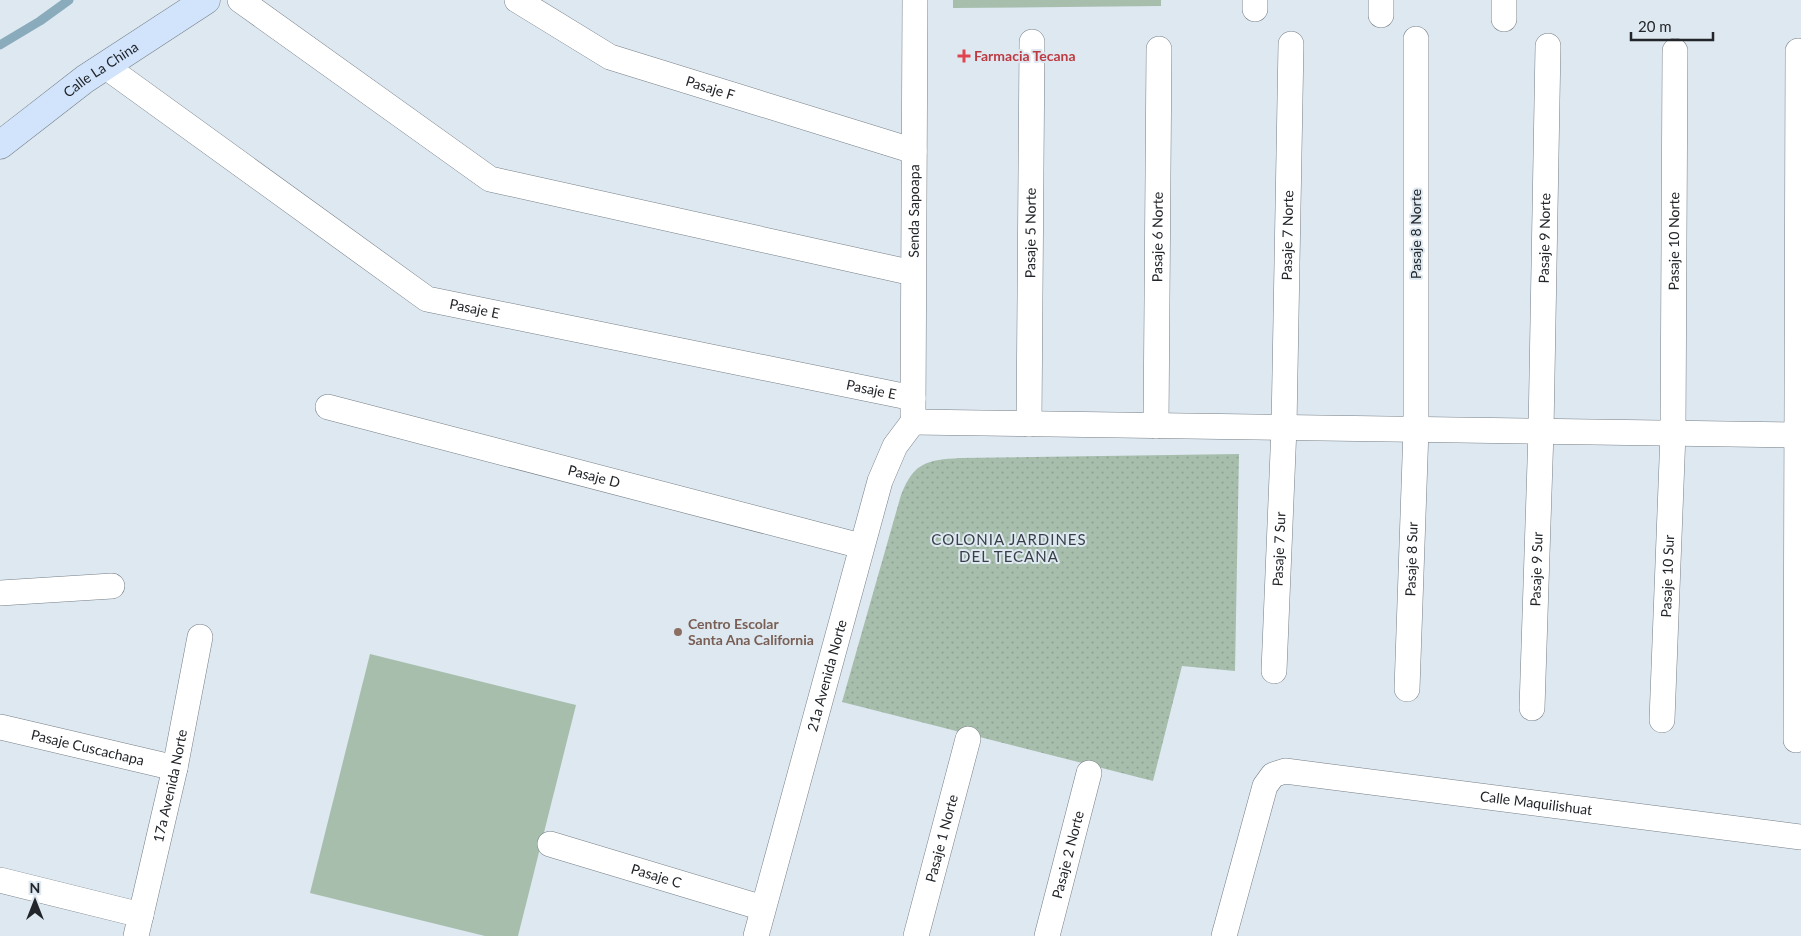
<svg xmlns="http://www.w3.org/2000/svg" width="1801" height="936" font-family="Lato,sans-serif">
<defs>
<pattern id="park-dots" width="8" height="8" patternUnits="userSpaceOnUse" patternTransform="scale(1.25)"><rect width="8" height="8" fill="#a7bead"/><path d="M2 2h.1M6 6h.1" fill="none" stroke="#8fa395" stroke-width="1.8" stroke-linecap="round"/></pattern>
</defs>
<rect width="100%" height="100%" fill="#dee8f1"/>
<g fill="#a7bead">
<path d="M953 0H1161V6L953 8Z"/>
<path d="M370 654 576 705 518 936H485L310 893Z"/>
</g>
<path fill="url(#park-dots)" d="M1239 454 1235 671 1182 666 1153 781 842 702 901 495C914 462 927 460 960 458Z"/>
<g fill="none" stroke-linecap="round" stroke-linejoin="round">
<path stroke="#89abbc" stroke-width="9" d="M0 45 40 21 69 0"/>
<defs>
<g id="street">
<path d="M240 0 490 179 913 273"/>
<path id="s1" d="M517 0 610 57 914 151"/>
<path d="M1255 0V9"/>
<path d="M1381 0V15"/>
<path d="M1504 0V19"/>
<path id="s2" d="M105 66 427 299 913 398"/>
<path id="s3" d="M328 407 861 546"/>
<path id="s4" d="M913 415 915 0"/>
<path d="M913 422 1801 435"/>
<path id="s5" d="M1029 424 1032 42"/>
<path id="s6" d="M1156 426 1159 49"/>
<path d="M0 593 112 586"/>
<path id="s7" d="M1274 671 1284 427 1291 44"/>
<path id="s8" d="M1407 689 1416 429V39"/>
<path id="s9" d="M1532 708 1541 431 1548 46"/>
<path id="s10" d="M1662 720 1673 433 1675 51"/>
<path id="s11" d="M0 727 175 768"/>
<path d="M1796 740 1798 51"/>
<path id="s12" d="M550 844 763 908"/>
<path d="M0 880 141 915"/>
<path id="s13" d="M136 936 175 768 200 637"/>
<path id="s14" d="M756 936 880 481 895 446 913 422"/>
<path id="s15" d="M916 936 968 739"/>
<path id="s16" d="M1047 936 1089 773"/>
<path id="s17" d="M1224 936 1265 786 1273 775 1285 771 1801 837"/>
</g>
<g id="secondary">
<path id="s18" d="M0 145 85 79 206 0"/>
</g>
</defs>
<use href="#street" stroke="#767f86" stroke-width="26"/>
<use href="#secondary" stroke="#767f86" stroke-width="29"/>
<use href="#street" stroke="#fff" stroke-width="25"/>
<use href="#secondary" stroke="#d1e4fc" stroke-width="28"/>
</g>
<path fill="#e0444e" stroke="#dee8f1" stroke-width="2" d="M961.5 48.5h5v5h5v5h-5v5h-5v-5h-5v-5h5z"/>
<circle fill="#8d6e63" stroke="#dee8f1" stroke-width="2" cx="678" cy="632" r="5"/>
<g text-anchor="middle" stroke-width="4" stroke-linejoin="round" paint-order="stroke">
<g font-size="14" font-weight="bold" fill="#be3a42" stroke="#dee8f1" text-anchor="start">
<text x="974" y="61">Farmacia Tecana</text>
</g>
<g font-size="14" fill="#222529" stroke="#dee8f1">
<text dy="5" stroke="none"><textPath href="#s18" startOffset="126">Calle La China</textPath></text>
<text dy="5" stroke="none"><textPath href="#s1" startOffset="214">Pasaje F</textPath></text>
<text dy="5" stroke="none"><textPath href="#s4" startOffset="204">Senda Sapoapa</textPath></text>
<text dy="5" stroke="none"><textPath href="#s5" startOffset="191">Pasaje 5 Norte</textPath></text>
<text transform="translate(1416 234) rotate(-90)" y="5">Pasaje 8 Norte</text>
<text dy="5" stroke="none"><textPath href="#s7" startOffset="436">Pasaje 7 Norte</textPath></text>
<text dy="5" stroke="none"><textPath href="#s6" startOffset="189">Pasaje 6 Norte</textPath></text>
<text dy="5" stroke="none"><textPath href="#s9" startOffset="470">Pasaje 9 Norte</textPath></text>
<text dy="5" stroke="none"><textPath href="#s10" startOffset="479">Pasaje 10 Norte</textPath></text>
<text dy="5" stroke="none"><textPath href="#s2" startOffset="446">Pasaje E</textPath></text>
<text dy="5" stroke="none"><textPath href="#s2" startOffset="851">Pasaje E</textPath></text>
<text dy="5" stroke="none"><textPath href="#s3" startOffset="275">Pasaje D</textPath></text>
<text dy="5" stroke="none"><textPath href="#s7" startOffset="122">Pasaje 7 Sur</textPath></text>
<text dy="5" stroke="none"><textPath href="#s8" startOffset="130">Pasaje 8 Sur</textPath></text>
<text dy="5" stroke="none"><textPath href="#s9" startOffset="139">Pasaje 9 Sur</textPath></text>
<text dy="5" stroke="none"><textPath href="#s10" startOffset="144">Pasaje 10 Sur</textPath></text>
<text dy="5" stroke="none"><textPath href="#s14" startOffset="270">21a Avenida Norte</textPath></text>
<text dy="5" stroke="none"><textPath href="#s11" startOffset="90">Pasaje Cuscachapa</textPath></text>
<text dy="5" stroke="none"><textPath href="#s13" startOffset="154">17a Avenida Norte</textPath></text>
<text dy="5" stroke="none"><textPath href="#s17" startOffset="435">Calle Maquilishuat</textPath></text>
<text dy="5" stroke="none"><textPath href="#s15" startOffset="101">Pasaje 1 Norte</textPath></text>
<text dy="5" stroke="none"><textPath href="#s16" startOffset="84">Pasaje 2 Norte</textPath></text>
<text dy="5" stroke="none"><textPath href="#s12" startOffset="111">Pasaje C</textPath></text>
</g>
<g font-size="14" font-weight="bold" fill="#785e54" stroke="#dee8f1" text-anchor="start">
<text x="688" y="629">Centro Escolar<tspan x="688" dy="16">Santa Ana California</tspan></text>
</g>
<g font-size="15" letter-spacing="1" fill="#373e46" stroke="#dee8f1">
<text x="1009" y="545">COLONIA JARDINES<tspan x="1009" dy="17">DEL TECANA</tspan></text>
</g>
</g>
<g transform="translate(35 901)" stroke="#dee8f1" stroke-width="4" paint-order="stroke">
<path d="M0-4L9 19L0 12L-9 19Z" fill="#222529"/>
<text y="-8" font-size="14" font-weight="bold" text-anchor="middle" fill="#222529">N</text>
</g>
<path d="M1631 32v8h82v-8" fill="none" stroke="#222529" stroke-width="2.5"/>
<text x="1638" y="32" font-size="15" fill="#222529" stroke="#dee8f1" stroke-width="4" paint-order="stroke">20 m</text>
</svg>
